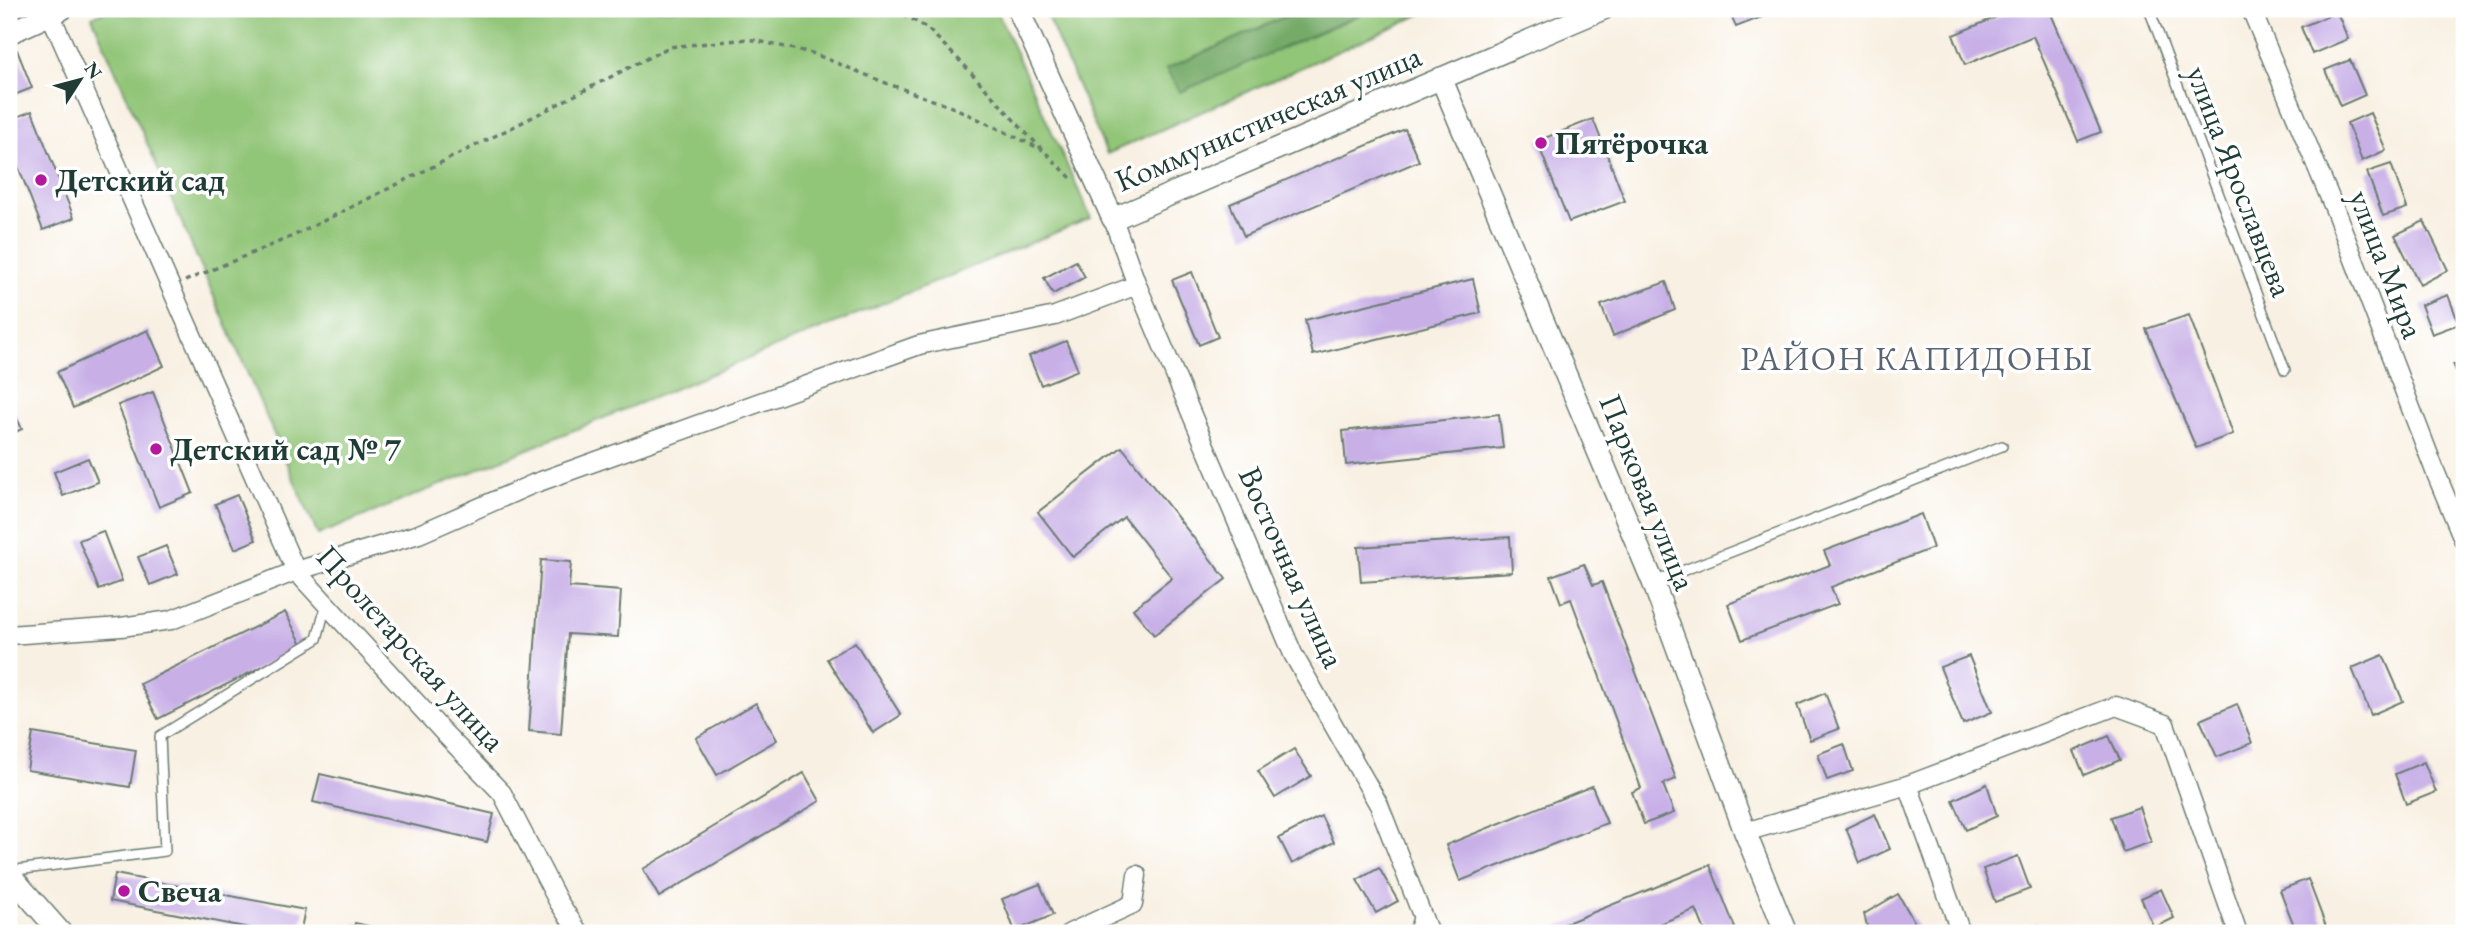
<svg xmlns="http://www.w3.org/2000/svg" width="2473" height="942" font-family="'EB Garamond',serif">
<rect width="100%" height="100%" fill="#fff"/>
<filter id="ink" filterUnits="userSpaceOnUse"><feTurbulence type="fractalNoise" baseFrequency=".0143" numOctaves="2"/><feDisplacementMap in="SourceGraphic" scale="14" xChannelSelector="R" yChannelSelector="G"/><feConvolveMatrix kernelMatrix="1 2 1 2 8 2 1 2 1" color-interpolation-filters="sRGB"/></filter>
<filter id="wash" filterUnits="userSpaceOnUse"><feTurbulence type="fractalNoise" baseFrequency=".00686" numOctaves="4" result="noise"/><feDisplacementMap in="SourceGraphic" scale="28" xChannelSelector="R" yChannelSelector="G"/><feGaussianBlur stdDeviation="1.57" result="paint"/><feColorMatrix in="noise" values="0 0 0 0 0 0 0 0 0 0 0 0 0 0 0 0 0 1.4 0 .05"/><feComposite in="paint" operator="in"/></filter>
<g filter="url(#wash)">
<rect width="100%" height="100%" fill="#f8f0e2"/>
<g fill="#91c577" stroke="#588156" stroke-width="2">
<path d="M110 9H996L1091 218 318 535 92 17Z"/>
<path d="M1044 9H1433L1107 154Z"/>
</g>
<path fill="#74aa68" stroke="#4a744e" stroke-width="2" d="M1302 9H1373L1180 92 1166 69Z"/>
<g id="blocks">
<g fill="#c8b0e7">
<path d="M1729 9H1782L1736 27Z"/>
<path d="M2016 9H2049L2101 132 2078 141 2033 36 1965 65 1953 35Z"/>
<path d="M2337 12 2348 39 2312 54 2301 27Z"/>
<path d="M17 50 32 88 9 97V53Z"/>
<path d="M2350 60 2365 95 2340 106 2325 70Z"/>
<path d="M32 111 74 218 43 230 9 143V120Z"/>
<path d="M2370 113 2386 150 2362 161 2347 123Z"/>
<path d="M1593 119 1625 201 1569 222 1537 141Z"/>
<path d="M1405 129 1419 161 1244 236 1230 204Z"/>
<path d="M2391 164 2407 208 2383 216 2367 172Z"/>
<path d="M2424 221 2448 270 2420 285 2395 235Z"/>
<path d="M1076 261 1085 277 1053 294 1044 278Z"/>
<path d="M1192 272 1218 337 1199 345 1172 280Z"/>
<path d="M1473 279 1481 313 1313 355 1305 320Z"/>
<path d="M1666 282 1675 310 1613 336 1601 305Z"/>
<path d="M2448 295 2459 324 2432 334 2421 305Z"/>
<path d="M2189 315 2233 434 2196 448 2146 329Z"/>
<path d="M148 330 164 366 73 408 57 372Z"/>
<path d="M1066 341 1078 370 1041 385 1029 356Z"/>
<path d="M2453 364H2464V388Z"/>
<path d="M153 392 193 493 159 507 118 405Z"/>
<path d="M9 401 22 429 9 435Z"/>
<path d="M1499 414 1503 448 1346 465 1343 431Z"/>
<path d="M1122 447 1226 579 1154 635 1133 609 1172 578 1124 517 1073 557 1038 512Z"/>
<path d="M88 458 98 482 63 496 54 472Z"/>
<path d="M237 495 256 540 235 549 215 504Z"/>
<path d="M1921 514 1933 548 1831 587 1838 604 1742 640 1728 604 1830 565 1824 551Z"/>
<path d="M103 531 122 581 99 590 79 540Z"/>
<path d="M1510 537 1512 572 1361 582 1358 547Z"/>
<path d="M166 546 178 574 150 585 138 557Z"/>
<path d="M541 560 571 562 569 587 621 591 618 637 568 634 561 734 529 731Z"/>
<path d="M1584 564 1593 585 1602 582 1676 779 1663 784 1674 813 1644 824 1632 792 1641 788 1571 599 1561 603 1551 576Z"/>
<path d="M285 612 303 646 158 719 140 684Z"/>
<path d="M855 642 901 715 873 733 827 659Z"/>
<path d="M2383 655 2403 701 2371 715 2352 668Z"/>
<path d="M1969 656 1992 712 1963 724 1940 667Z"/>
<path d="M1825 693 1839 729 1810 740 1797 705Z"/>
<path d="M756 703 777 740 717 775 696 738Z"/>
<path d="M2237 704 2252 743 2217 757 2200 720Z"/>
<path d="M33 733 136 750 130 787 27 770Z"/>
<path d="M2109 736 2120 760 2084 775 2074 751Z"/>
<path d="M1844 744 1853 771 1827 780 1818 754Z"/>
<path d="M1294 749 1311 776 1275 798 1258 771Z"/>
<path d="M2424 762 2436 792 2406 804 2395 774Z"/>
<path d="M804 773 820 801 659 897 643 869Z"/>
<path d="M320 774 494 814 487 842 313 802Z"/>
<path d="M1987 784 1997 816 1966 830 1953 800Z"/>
<path d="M1592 786 1607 823 1460 881 1446 845Z"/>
<path d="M2139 807 2151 842 2123 852 2111 817Z"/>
<path d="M1875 814 1890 849 1860 863 1846 828Z"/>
<path d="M1321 816 1334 842 1292 864 1279 838Z"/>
<path d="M2018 856 2030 889 1995 902 1983 869Z"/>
<path d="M1710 865 1737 933H1706L1696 909 1637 933H1542Z"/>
<path d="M1379 868 1398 901 1376 913 1357 880Z"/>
<path d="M115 874 305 910 300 933H275L110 901Z"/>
<path d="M2308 879 2328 932 2325 933H2297L2280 890Z"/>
<path d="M1040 884 1053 915 1015 931 1002 899Z"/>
<path d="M2161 889 2174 918 2154 928 2141 898Z"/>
<path d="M1898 894 1921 933H1869L1864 914Z"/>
<path d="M355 923 396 932V933H353Z"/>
<path d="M2039 925 2043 933H2022Z"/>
</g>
</g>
</g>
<g filter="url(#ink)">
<use href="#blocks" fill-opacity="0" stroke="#6b7c71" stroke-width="2"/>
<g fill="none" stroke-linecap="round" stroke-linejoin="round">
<defs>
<g id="service">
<path d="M2149 9 2285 370"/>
<path d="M1654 582 2002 446"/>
<path d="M9 871 165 851 160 736 317 639 326 605"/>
<path d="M1413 933 1419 915"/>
</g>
<g id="minor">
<path d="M48 9 296 571 445 734 502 793 558 901 579 933"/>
<path d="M2251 9 2335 210 2435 471 2464 541"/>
<path d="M1113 219 1137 285 1293 654 1379 805 1429 933"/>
<path d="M9 635 121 627 171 620 296 571 419 534 533 484 919 345 1055 316 1137 285"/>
<path d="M1908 785 1961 933"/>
<path d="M1745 832 1908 785 2116 706 2165 724 2238 933"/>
<path d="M1070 933 1133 904 1137 875"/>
</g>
<g id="tertiary">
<path d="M1018 9 1113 219 1603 9"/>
<path d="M9 33 62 9"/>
<path d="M1441 78 1653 582 1745 832 1786 933"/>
<path d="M9 874 61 933"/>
</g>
</defs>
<use href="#service" stroke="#6b7c71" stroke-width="12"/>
<use href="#minor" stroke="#6b7c71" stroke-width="21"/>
<use href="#tertiary" stroke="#6b7c71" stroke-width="24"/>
<g stroke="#6b7c71" stroke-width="3.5" stroke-dasharray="5 5" stroke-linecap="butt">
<path d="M895 9 928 29 965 66 1025 132 1074 181"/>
<path d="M185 281 293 236 519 124 669 47 749 39 812 53 886 83 957 109 1043 150"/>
</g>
<use href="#service" stroke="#fff" stroke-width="9"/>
<use href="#minor" stroke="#fff" stroke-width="18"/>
<use href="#tertiary" stroke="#fff" stroke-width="21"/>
</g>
</g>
<g fill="#b5179e" stroke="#fff" stroke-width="2.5">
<circle cx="1541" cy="143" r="7"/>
<circle cx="41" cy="180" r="7"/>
<circle cx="156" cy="449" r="7"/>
<circle cx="124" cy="891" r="7"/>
</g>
<g text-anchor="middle" stroke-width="7" stroke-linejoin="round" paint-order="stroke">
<g font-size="32" fill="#1f3d34" stroke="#fff">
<text transform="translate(1268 118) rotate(-23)" y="11">Коммунистическая улица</text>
<text transform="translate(2240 181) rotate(69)" y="11">улица Ярославцева</text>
<text transform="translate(2387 264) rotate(69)" y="11">улица Мира</text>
<text transform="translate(1648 492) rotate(68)" y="11">Парковая улица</text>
<text transform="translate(1292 567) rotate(66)" y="11">Восточная улица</text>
<text transform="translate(411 648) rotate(48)" y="11">Пролетарская улица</text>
</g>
<g font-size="32" font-weight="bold" fill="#1f3d34" stroke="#fff" text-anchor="start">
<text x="1555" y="154">Пятёрочка</text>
<text x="55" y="191">Детский сад</text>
<text x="170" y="460">Детский сад № 7</text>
<text x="138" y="902">Свеча</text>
</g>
<g font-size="33" letter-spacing="2" fill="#5a6573" stroke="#fff">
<text x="1917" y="370">РАЙОН КАПИДОНЫ</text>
</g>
</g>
<rect width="2473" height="942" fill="none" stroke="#fff" stroke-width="35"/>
<g transform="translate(80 80) rotate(54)" stroke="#ffffff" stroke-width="5" paint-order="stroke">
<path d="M0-5L12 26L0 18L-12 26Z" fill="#1f3d34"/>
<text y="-10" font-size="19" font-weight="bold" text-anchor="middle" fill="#1f3d34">N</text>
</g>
</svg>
